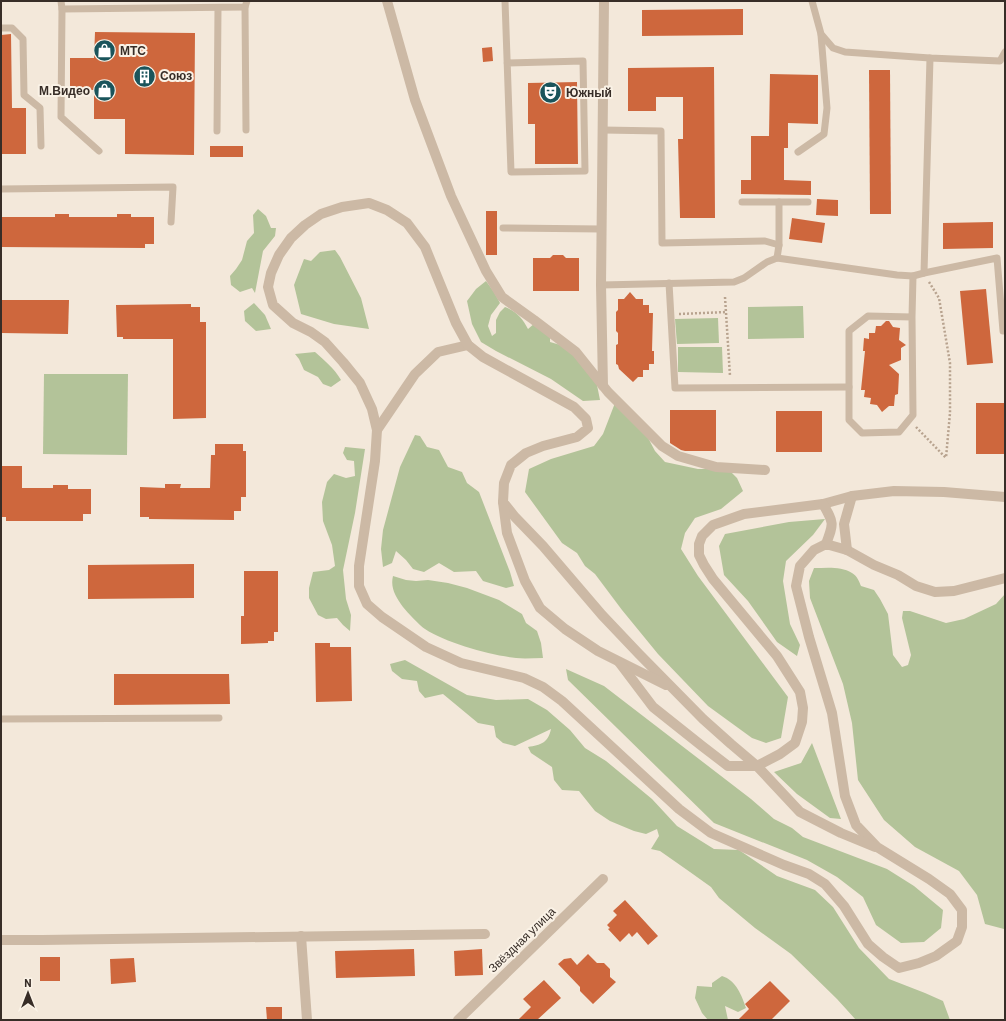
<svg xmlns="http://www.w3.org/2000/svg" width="1006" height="1021" font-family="Barlow,sans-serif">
<rect width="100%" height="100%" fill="#f3e8da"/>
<g fill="#b3c399">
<path d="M258 209 266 216 271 228H276L275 236 263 251 255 293 252 288 240 292 231 285 230 276 236 269 242 260 247 241 254 233 253 215Z"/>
<path d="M335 250 340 257 361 298 369 329 334 324 301 314 294 285 304 259 311 261 320 252Z"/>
<path d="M486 281 494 292 500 303 491 315 488 326 492 336 496 333V320L500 312 505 307C516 311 523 319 528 329L535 323 550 330V342L564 346 595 375 600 400 583 401 551 379 496 351 481 342 472 324 467 301 476 289Z"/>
<path d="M254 303 265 315 271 329 256 331 245 321 244 311Z"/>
<path d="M803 306 804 338 748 339V307Z"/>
<path d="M718 318 719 343 677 344 675 319Z"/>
<path d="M678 347H722L723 373 678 372Z"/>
<path d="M315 352C325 361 334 368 341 380L331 387 323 384 318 377 304 370 299 359 295 354Z"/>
<path d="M44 374H128L127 455 43 454Z"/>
<path d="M615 403 646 434 655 451 665 462 698 469H716L731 472 737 478 743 491 721 509 695 518 685 533 681 549 698 576 788 697 781 738 766 743 752 738 708 706 658 654 622 610 595 574 585 566 577 553 562 543 525 492 529 469 551 459 594 446 603 434Z"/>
<path d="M415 435 420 436 427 447 439 450 448 467 462 472 467 483 479 492 510 572 514 586 506 588 483 581 476 571 454 572 439 563 424 572 413 569 406 560 396 551 392 563 383 567 381 549 383 530 400 467Z"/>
<path d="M345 447 365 449 355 513 343 570 346 599 351 615 350 631 343 625 337 618 326 619 318 615 309 598V588L313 572 329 570 335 566 332 545 323 521 322 502 327 482 334 474 346 478 355 476 354 461 347 460 343 453Z"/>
<path d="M825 519 813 535 786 561 783 581 790 624 800 645 797 656 777 642 748 601 724 575 719 546 725 534 789 522Z"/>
<path d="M814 568C827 568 841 566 852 573 857 576 859 581 861 586L874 590 880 599 888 614 893 655 902 667 908 665 911 655 902 618 903 611H910L946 623 964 619 996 604 1005 594V929H1004L985 924 977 895 959 871 915 847 884 820 858 780 852 723 843 684 810 598 809 581Z"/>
<path d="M393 576 406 580 416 581 428 580 448 583 467 588 499 600 522 614 526 623 537 631 541 643 543 658C534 658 525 659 516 658 490 655 446 643 425 629 419 625 408 613 403 607 396 597 390 588 393 576Z"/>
<path d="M405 660 467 695 496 700 528 699 547 710 570 730 585 748 606 761 652 799 677 826 714 849 739 850 777 876 815 890 833 907 859 948 889 979 925 993 943 1001 950 1020H856L837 999 791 954 755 928 719 898 711 887 690 872 660 851 651 849 659 836 657 829 646 834 634 831 610 821 595 811 579 791 562 790 554 780 552 767 531 753 528 747C541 745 548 743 551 729L515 746 503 743 496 737 494 726 478 723 443 694 425 698 419 691 417 681 402 679 392 671 390 664Z"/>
<path d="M566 669 604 686 751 799 774 819 792 828 803 837 887 869 914 886 943 910 941 928 924 942 901 943 876 925 863 897 837 877 807 860 714 823 568 680Z"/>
<path d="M812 743 841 819 830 818 797 794 774 772 801 763Z"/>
<path d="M722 976C736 980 742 996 746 1008L738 1012 725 1006 728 1020H708L702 1013 695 998 697 986 712 987V983Z"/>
</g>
<g fill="#ce673d">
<path d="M743 9V35L642 36V10Z"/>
<path d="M95 32 195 33 194 155 125 154V119H94V90H70V58H94Z"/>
<path d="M11 34 12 108H26V154H2V149H1V35Z"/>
<path d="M492 47 493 61 483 62 482 48Z"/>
<path d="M714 67 715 218H680L678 139H683V97H656V111H628V68Z"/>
<path d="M869 70H890L891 214H870Z"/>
<path d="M770 74 818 75V124L788 123V148H784V180L811 181V195L741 194V180H751V136H769Z"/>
<path d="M577 82 578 164H535V124H528V83Z"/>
<rect x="210" y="146" width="33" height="11"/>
<path d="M817 199 838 200V216L816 215Z"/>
<rect x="486" y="211" width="11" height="44"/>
<path d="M55 214H69V217H117V214H131V217H154V244H145V248L1 247V217H55Z"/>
<path d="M792 218 825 223 822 243 789 239Z"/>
<path d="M993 222V248L943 249V223Z"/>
<path d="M553 255H563L566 258H579V291H533V258H550Z"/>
<path d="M986 289 993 363 967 365 960 291Z"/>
<path d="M630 292 636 299H643V305H649V313H653L652 351H654V364H649V370H643V377H638L633 382 619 369 618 365 616 364V345L618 344V333L616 331V312L618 310V299H624Z"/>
<path d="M1 300H69L68 334 1 333Z"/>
<path d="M191 304V307H200V322H206V418L173 419V339H123V337H117L116 305Z"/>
<path d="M886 321H889L893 327 900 328 899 340 906 345 901 348V360L889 365 899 374 898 394 895 395 894 406H889L882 412 877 405 870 404 871 398 864 397 865 390H861L865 351H863L864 338 869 339V333H875L876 326H881Z"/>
<rect x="976" y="403" width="28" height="51"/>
<path d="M670 410H716V451H685L681 450 670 443Z"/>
<rect x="776" y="411" width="46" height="41"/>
<path d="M215 444H243V451H246V497H241V511H234V520L149 519V517H140V487L165 488V484H181L180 488H210L211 455H215Z"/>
<path d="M1 466H22V488H53V485H68V489H91V514H83V521H6V517H1Z"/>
<path d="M194 564V598L88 599V565Z"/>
<path d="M244 571H278V632H274V641H268V643L241 644V616H244Z"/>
<path d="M315 643H330V647H351L352 701 316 702Z"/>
<path d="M114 674H229L230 704 114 705Z"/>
<path d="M625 900 658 936 648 945 637 932 632 937 629 933 620 942 608 929 610 928 607 925 617 915 613 911Z"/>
<path d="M414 949 415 976 336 978 335 951Z"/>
<path d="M482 949 483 975 455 976 454 951Z"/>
<path d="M588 954 597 963H604L610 969V977L616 982 593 1004 580 991V987L558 964 564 959 571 958 577 965Z"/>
<rect x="40" y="957" width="20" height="24"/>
<path d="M134 958 136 982 111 984 110 959Z"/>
<path d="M544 980 561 998 537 1020H518L531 1007 523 999Z"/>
<path d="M770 981 790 1001 771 1020H738L749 1009 745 1004Z"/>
<path d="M266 1007H282V1020H267Z"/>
</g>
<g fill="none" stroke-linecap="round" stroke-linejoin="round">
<g stroke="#b8a38f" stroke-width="2.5" stroke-dasharray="2 2" stroke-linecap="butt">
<path d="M929 282 939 298 950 363V413L946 458"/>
<path d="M725 297 730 376"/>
<path d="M679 314 726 312"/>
<path d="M916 427 946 458"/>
</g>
<g stroke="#ccb9a5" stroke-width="7">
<path d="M61 1 62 9 245 7 247 1"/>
<path d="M505 1 511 172 585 171 583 61 507 63"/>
<path d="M812 1 821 34 833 48 845 52 930 58 1000 61 1005 52"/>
<path d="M245 7 246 130"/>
<path d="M62 9 61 117 99 151"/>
<path d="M1 28H12L23 39 24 95 40 108 41 146"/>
<path d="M603 130 661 131 662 243 765 241 779 245 777 258"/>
<path d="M217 131 218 8"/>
<path d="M798 152 824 134 827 108 821 35"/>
<path d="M1 189 173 187 171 222"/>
<path d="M742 202H808"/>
<path d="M779 202V245"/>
<path d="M503 228 601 229"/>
<path d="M924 273 997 258 1003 331"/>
<path d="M669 283 675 388 849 387"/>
<path d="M601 285 734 282 744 278 767 262 777 258 897 275 913 276 924 273 930 58"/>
<path d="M912 317 868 316 849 331V420L862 433 899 432 913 415 912 317 913 276"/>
<path d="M1 719 219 718"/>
</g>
<g stroke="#ccb9a5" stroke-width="10">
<path d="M387 1 415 100 451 196 486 271 502 297 534 320 576 352 608 392 662 446 678 456 716 467 765 470"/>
<path d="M603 386 601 285 604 1"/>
<path d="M377 430 415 374 438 352 468 345"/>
<path d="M1005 497 944 492 894 491 852 496 823 504 744 514 713 525 702 536 699 544V555L704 565 713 579 777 656 800 692 803 708 802 722 795 743 780 754 757 766 731 744 703 719 639 654 602 615 543 546 515 517 503 502 504 483 511 465 526 453 543 446 577 437 588 428 586 419 574 407 483 357 468 345 456 323 425 247 407 223 387 210 369 203 342 207 321 214 305 225 291 238 279 255 271 273 268 287 273 305 293 323 311 332 325 342 343 362 360 383 372 409 377 430 375 461 359 566V586L367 604 382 617 426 647 461 663 524 678 543 687 562 701 679 809 711 833 784 865 809 874 825 884 844 906 868 944 883 957 899 968 919 963 936 956 957 941 962 927V910L950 894 929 879 877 847 856 825 845 796 832 713 809 637 796 586 800 566 814 550 826 544 847 550 874 565 898 575 916 586 935 592 954 591 1005 578"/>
<path d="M503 502 507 533 525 581 540 608 565 629 598 651 666 685"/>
<path d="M823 504C834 523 834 523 826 544"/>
<path d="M847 550 844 524 852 496"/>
<path d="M619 662 653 707 702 746 728 766H757L800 812 841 833 875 847"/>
<path d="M301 936 307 1020"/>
<path d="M1 940H42L485 934"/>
<path d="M458 1020 603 879"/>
</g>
</g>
<defs>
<symbol id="shop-disc" viewBox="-11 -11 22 22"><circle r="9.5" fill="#1a545b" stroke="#faf2e6"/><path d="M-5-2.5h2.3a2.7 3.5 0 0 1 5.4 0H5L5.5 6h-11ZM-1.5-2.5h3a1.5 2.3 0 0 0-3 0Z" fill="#fff"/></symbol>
<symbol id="building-disc" viewBox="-11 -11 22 22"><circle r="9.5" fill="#1a545b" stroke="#faf2e6"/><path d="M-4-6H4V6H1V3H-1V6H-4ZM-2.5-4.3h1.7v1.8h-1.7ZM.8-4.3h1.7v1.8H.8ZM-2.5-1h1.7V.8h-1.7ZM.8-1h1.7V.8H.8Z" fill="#fff"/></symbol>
<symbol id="theatre-disc" viewBox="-11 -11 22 22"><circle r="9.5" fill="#1a545b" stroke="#faf2e6"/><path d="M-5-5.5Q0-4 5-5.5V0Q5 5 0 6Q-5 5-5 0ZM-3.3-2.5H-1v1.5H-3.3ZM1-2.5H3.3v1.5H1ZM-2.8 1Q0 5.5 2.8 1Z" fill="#fff"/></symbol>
</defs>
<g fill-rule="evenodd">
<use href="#shop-disc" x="92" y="38" width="25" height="25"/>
<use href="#building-disc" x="132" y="64" width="25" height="25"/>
<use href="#shop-disc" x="92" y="78" width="25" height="25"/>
<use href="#theatre-disc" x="538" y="80" width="25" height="25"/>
</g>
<g text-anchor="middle" stroke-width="4" stroke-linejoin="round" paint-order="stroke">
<g font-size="12" font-weight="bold" fill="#372d27" stroke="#faf2e6" text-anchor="start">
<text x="120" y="55">МТС</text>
<text x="160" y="80">Союз</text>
<text x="90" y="95" text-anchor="end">М.Видео</text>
<text x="566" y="97">Южный</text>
</g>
<g font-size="12" fill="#372d27" stroke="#faf2e6">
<text transform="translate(522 940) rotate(-44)" y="4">Звёздная улица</text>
</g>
</g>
<rect width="1006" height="1021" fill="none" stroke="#372d27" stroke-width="4"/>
<g transform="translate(28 993)" stroke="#faf2e6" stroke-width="3" paint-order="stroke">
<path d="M0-3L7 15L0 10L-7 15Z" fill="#372d27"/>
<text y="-6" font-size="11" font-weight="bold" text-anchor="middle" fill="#372d27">N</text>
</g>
</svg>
